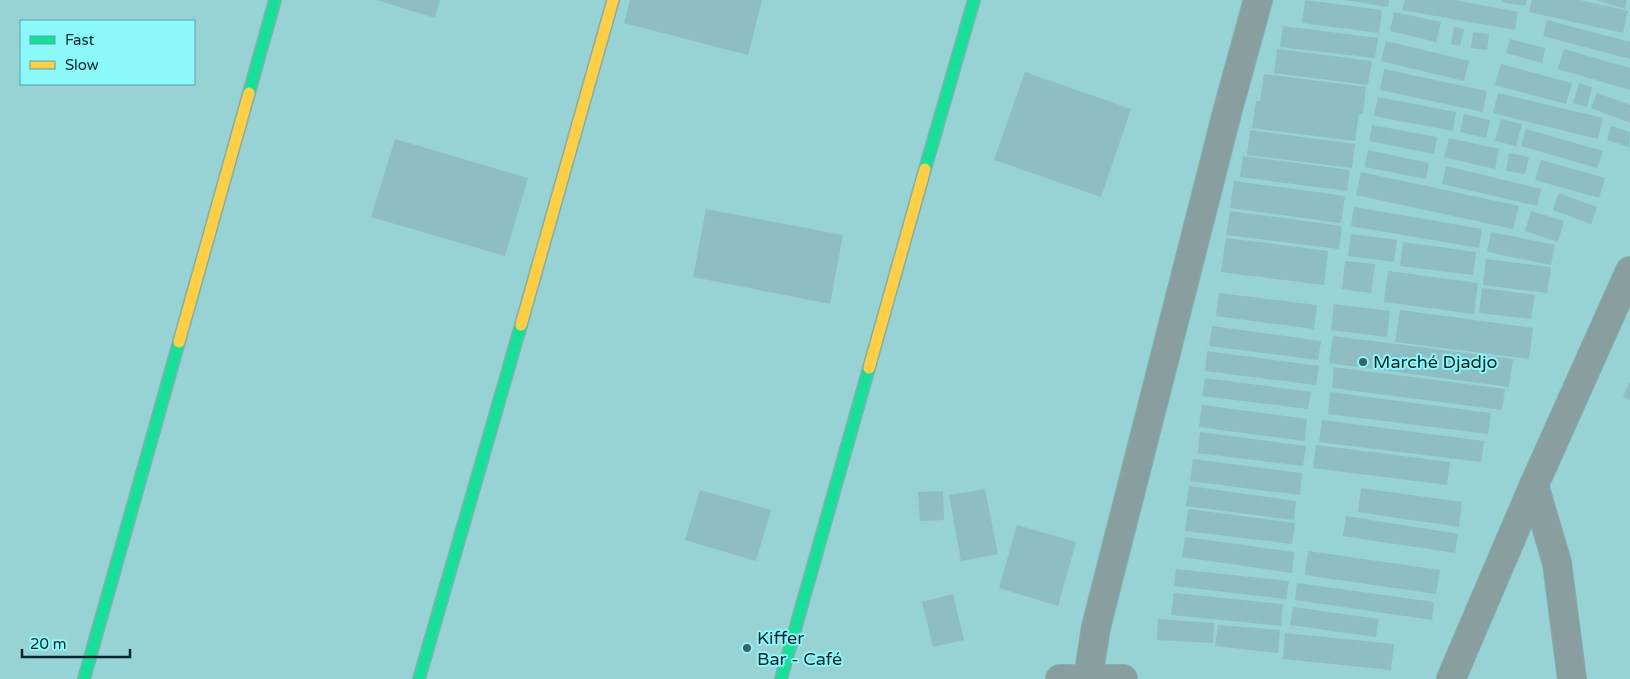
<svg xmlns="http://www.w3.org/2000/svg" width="1630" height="679" font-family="'Varela Round',sans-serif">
<rect width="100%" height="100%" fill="#97d2d4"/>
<g fill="#8fbdc4">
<path d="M376 0H440L435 18Z"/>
<path d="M630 0H762L748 55 624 23Z"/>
<path d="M1305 0 1382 10 1379 33 1302 23Z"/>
<path d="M1345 0H1389L1388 7Z"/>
<path d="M1405 0H1454L1518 12 1515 30 1402 10Z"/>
<path d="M1502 0H1527L1526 6 1502 2Z"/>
<path d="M1532 0H1580L1628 11 1623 33 1529 12Z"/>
<path d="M1596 0H1627L1625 9Z"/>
<path d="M1394 12 1441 22 1436 42 1390 31Z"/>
<path d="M1547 20 1630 42V59L1543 36Z"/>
<path d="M1283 26 1378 38 1375 58 1280 47Z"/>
<path d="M1454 27 1464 29 1460 46 1451 44Z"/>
<path d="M1473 32 1489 34 1487 50 1471 48Z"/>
<path d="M1510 39 1545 48 1542 63 1506 53Z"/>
<path d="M1386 41 1469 61 1464 81 1381 61Z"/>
<path d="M1277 49 1372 61 1368 85 1274 73Z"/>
<path d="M1564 49 1630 68V90L1558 69Z"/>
<path d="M1501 64 1572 83 1566 104 1495 85Z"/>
<path d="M1384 69 1487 91 1483 112 1380 90Z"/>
<path d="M1025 72 1131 109 1101 197 994 160Z"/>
<path d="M1264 74 1366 87 1363 114H1359L1355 141 1252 128 1256 101H1260Z"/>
<path d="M1579 83 1592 87 1587 107 1573 103Z"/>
<path d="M1498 93 1603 118 1598 139 1493 113Z"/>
<path d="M1597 93 1630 105V123L1591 108Z"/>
<path d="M1378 97 1456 112 1453 131 1374 116Z"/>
<path d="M1464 114 1490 120 1486 138 1460 132Z"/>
<path d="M1501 119 1522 124 1516 146 1495 141Z"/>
<path d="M1372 125 1437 137 1434 154 1369 141Z"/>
<path d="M1611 126 1630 132 1629 147 1607 140Z"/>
<path d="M1526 129 1603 151 1597 168 1521 146Z"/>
<path d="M1250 130 1355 144 1352 168 1247 155Z"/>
<path d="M1449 138 1499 149 1495 169 1444 157Z"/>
<path d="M395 139 528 178 505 256 371 217Z"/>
<path d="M1368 150 1429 163 1426 179 1365 167Z"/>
<path d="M1509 153 1529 157 1525 174 1506 171Z"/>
<path d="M1243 156 1350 170 1347 191 1240 177Z"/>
<path d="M1541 160 1605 178 1599 198 1535 180Z"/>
<path d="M1446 166 1541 189 1537 206 1442 184Z"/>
<path d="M1361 172 1519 206 1513 229 1356 195Z"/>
<path d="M1234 181 1345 196 1341 223 1230 208Z"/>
<path d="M1559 193 1597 207 1591 224 1553 210Z"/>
<path d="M1354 207 1482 229 1479 248 1351 226Z"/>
<path d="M706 209 843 235 830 304 693 277Z"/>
<path d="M1230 211 1342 226 1339 249 1226 235Z"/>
<path d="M1531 211 1564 221 1558 242 1525 231Z"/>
<path d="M1491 232 1555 245 1551 265 1487 252Z"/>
<path d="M1351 234 1397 240 1394 262 1348 256Z"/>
<path d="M1226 238 1328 251 1324 285 1221 272Z"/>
<path d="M1403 242 1476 252 1473 275 1400 266Z"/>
<path d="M1486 259 1551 267 1547 293 1483 285Z"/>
<path d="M1345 261 1375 264 1371 293 1342 289Z"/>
<path d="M1388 271 1478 283 1474 314 1384 302Z"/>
<path d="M1482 288 1535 295 1531 319 1479 313Z"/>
<path d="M1219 293 1317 305 1314 329 1216 316Z"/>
<path d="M1334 304 1390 311 1387 337 1331 330Z"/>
<path d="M1400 310 1533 328 1529 359 1395 342Z"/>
<path d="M1212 326 1321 341 1318 360 1209 346Z"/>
<path d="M1333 336 1513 359 1509 387 1329 363Z"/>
<path d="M1207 351 1319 366 1316 385 1205 371Z"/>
<path d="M1334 367 1505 389 1502 410 1332 388Z"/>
<path d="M1205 378 1311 392 1308 409 1202 396Z"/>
<path d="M1630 381V400L1623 397Z"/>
<path d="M1330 392 1491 413 1488 434 1328 414Z"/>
<path d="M1202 405 1307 419 1305 441 1199 427Z"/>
<path d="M1322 420 1484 441 1481 462 1319 442Z"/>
<path d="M1200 432 1306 446 1303 466 1198 453Z"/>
<path d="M1316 445 1450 462 1447 485 1313 468Z"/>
<path d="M1193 459 1302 473 1300 495 1190 481Z"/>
<path d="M1189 486 1296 501 1294 520 1186 506Z"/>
<path d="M1361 488 1462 502 1459 527 1358 512Z"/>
<path d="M985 489 998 554 961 561 949 495Z"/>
<path d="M700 490 771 510 756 561 685 540Z"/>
<path d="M943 491 944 520 920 521 918 492Z"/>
<path d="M1188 509 1295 523 1292 544 1185 531Z"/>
<path d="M1346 516 1458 534 1455 553 1343 536Z"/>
<path d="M1017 525 1076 542 1058 606 999 588Z"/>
<path d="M1185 537 1294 552 1292 573 1182 557Z"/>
<path d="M1308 551 1440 570 1436 594 1305 575Z"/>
<path d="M1176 569 1289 581 1286 599 1174 586Z"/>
<path d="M1297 583 1434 602 1432 620 1295 600Z"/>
<path d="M1174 593 1283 604 1281 626 1171 615Z"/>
<path d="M953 594 964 640 933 647 922 602Z"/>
<path d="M1293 607 1379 619 1376 637 1290 625Z"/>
<path d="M1158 619 1214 623 1213 643 1157 640Z"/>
<path d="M1218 625 1280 630 1278 653 1215 646Z"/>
<path d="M1285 633 1394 644 1391 670 1283 659Z"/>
</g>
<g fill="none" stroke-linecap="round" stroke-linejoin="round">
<defs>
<g id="street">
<path d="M1534 485 1557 563 1572 679"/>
<path d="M1088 678 1096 627 1228 109 1258 0"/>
<path d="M1060 679H1123"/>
<path d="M1451 679 1534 485 1630 271"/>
</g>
<g id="fast">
<path d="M249 93 275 0"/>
<path d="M925 169 974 0"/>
<path d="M84 679 179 342"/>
<path d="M419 679 521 325"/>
<path d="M781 679 869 368"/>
</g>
<g id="slow">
<path d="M521 325 613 0"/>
<path d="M179 342 249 93"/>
<path d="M869 368 925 169"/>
</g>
</defs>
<use href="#street" stroke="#81aeb0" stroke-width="30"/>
<use href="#fast" stroke="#81aeb0" stroke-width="14"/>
<use href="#slow" stroke="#81aeb0" stroke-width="14"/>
<use href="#street" stroke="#899f9f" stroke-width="28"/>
<use href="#fast" stroke="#16e098" stroke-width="11"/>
<use href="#slow" stroke="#ffcf43" stroke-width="11"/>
</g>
<g fill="#366364" stroke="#8cf8fa" stroke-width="2">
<circle cx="1363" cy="362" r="5"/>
<circle cx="747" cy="648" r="5"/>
</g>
<g text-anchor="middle" stroke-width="4" stroke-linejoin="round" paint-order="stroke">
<g font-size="18" fill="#022728" stroke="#8cf8fa" text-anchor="start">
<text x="1373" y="368">Marché Djadjo</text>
<text x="757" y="644">Kiffer<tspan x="757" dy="21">Bar - Café</tspan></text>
</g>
</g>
<rect x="20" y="20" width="175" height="65" fill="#8cf8fa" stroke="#55a4a6"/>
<rect x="30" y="36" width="25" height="8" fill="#16e098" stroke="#55a4a6"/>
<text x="65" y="45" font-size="15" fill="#022728">Fast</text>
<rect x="30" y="61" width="25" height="8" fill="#ffcf43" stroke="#55a4a6"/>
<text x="65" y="70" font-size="15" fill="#022728">Slow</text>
<path d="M22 649v8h108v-8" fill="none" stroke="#022728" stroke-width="2.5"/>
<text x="30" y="649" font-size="15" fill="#022728" stroke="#8cf8fa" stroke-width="4" paint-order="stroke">20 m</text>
</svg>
